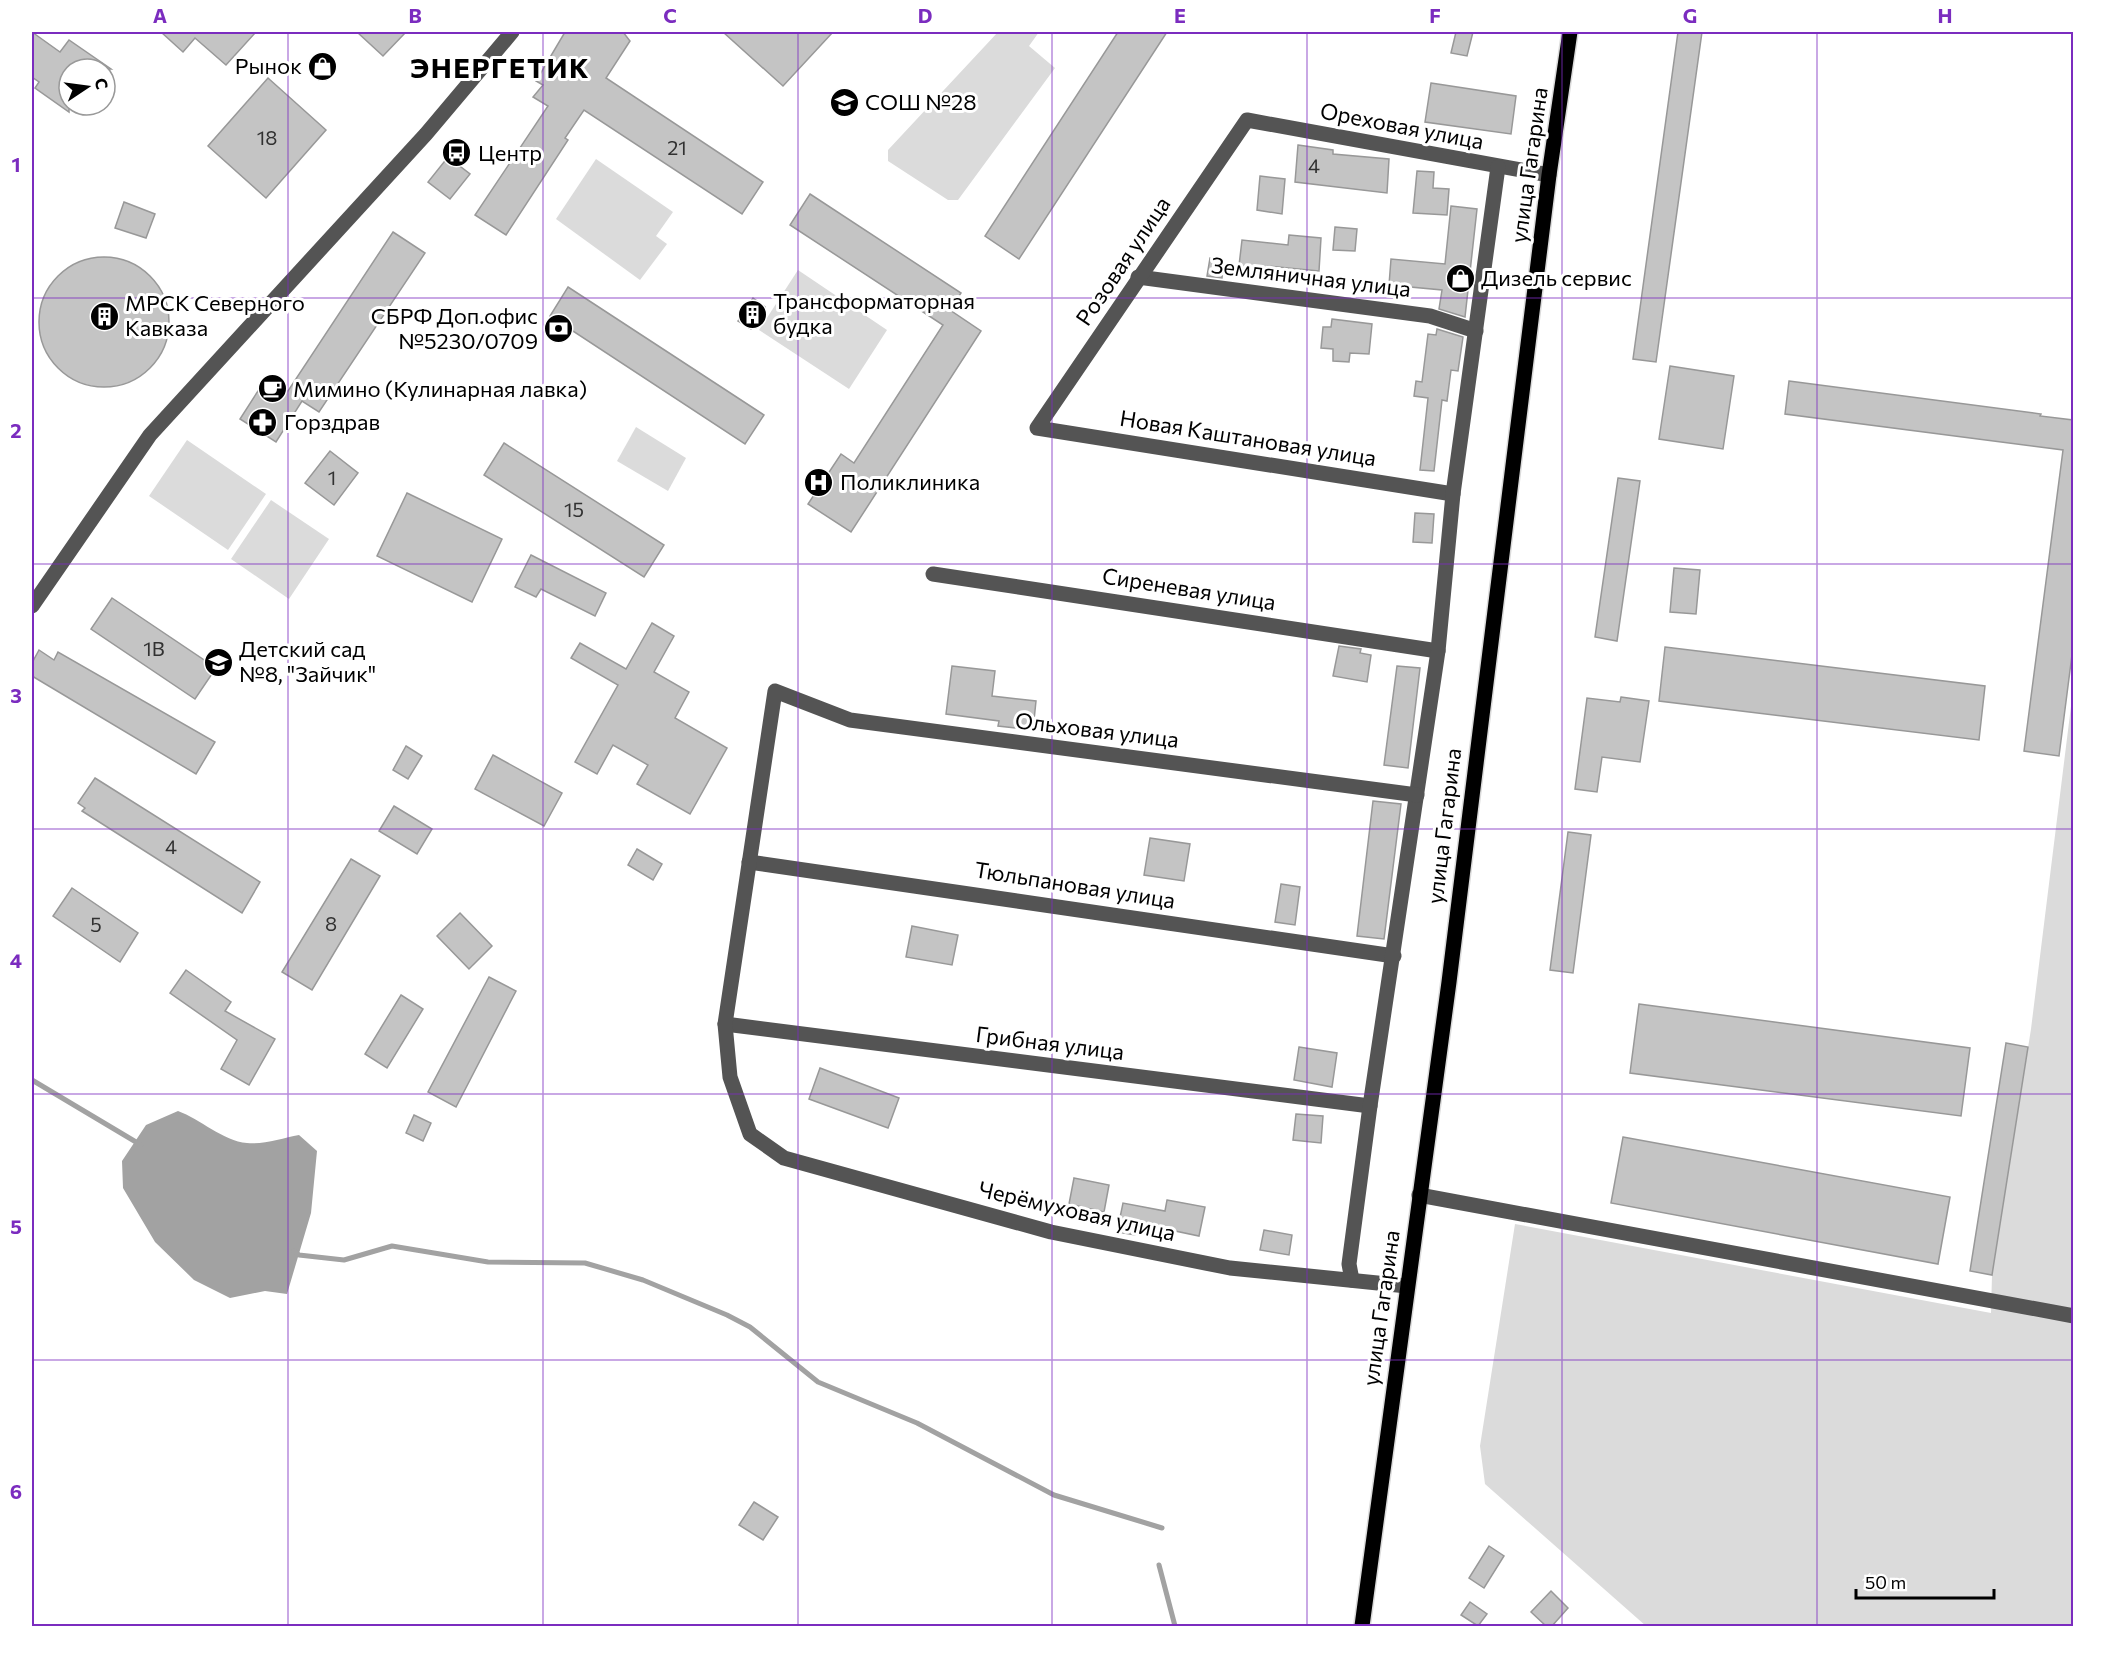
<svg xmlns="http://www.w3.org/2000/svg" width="2105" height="1658" font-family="Commissioner,sans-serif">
<rect width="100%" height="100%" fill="#fff"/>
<g fill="#dbdbdb">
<path d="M998 32H1039L1029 46 1055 68 958 200H948L888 161V150Z"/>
<path d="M596 159 673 212 656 236 667 244 640 280 556 219Z"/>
<path d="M798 270 887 330 849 389 759 330Z"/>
<path d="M636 427 686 458 668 491 617 461Z"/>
<path d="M187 440 266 494 228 550 149 496Z"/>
<path d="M271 500 329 539 289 599 231 559Z"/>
<path d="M2073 690V1626H1646L1485 1484 1480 1446 1515 1224 1991 1313 1992 1275 2031 1029Z"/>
</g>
<path fill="#a2a2a2" d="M178 1111C200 1119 223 1141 247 1143 263 1145 283 1138 299 1135L317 1151 311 1213 287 1294 265 1291 230 1298 194 1280 155 1242 123 1188 122 1161 146 1125Z"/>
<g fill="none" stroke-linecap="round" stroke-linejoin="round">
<g stroke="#a2a2a2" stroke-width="5">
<path d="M32 1080 141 1145"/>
<path d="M294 1251 299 1255 344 1260 392 1246 488 1262 585 1263 643 1280 727 1315 750 1327 818 1382 917 1423 1054 1495 1162 1528"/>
<path d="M1159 1565 1175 1626"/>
</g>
</g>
<g fill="#c4c4c4" stroke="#989898" stroke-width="1.5">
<path d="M32 32 60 52 69 40 111 69H69V112L35 88 39 82 32 77Z"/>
<path d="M161 32H256L226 65 195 38 183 52Z"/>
<path d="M357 32H406L383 56Z"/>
<path d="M565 32H623L630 41 606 78 763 182 742 214 584 110 565 138 568 140 506 235 475 215 548 106 533 97 543 85 536 81Z"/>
<path d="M723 32H833L783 86Z"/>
<path d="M1118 32H1167L1019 259 985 236Z"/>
<path d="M1456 32H1473L1467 56 1451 53Z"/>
<path d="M1678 32H1702L1656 362 1633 359Z"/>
<path d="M268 78 326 130 266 198 208 146Z"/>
<path d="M1431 83 1516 96 1511 134 1425 122Z"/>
<path d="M1298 145 1333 150V154L1389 159 1387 193 1295 182Z"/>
<path d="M448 157 470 174 450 199 428 182Z"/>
<path d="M1417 171 1434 172 1433 188 1449 189 1447 215 1413 213Z"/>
<path d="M1260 176 1285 179 1282 214 1257 210Z"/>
<path d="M810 194 961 293 950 310 981 331 851 532 808 504 841 454 854 463 943 325 790 225Z"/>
<path d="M124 202 155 214 146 238 115 228Z"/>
<path d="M1451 206 1477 209 1465 317 1439 309 1442 290 1389 285 1391 259 1445 264Z"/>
<path d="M1335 227 1357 229 1355 251 1333 250Z"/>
<path d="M393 232 425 253 319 412 302 401 276 442 240 419 267 377 288 391Z"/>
<path d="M1289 235 1321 238 1319 271 1268 266 1267 277 1238 274 1242 240 1288 245Z"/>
<circle cx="104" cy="322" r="65"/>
<path d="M1210 258 1224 260 1222 278 1207 276Z"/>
<path d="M568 287 764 415 745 444 550 316Z"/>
<path d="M753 298 765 307 751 329 738 321Z"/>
<path d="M1332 319 1372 324 1369 354 1350 353 1349 362 1333 361V349L1321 348 1323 327H1331Z"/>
<path d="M1437 329 1463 337 1458 371 1451 370 1447 401 1442 400 1434 471 1420 470 1428 398 1414 396 1416 381 1422 382 1428 334 1436 335Z"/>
<path d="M1670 366 1734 376 1723 449 1659 439Z"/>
<path d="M1789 381 2041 414 2040 416 2073 420V647L2059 756 2024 751 2063 450 1785 414Z"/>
<path d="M504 443 664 545 644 577 484 475Z"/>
<path d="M330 451 358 473 334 505 305 483Z"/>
<path d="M1618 478 1640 481 1617 641 1595 637Z"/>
<path d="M407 493 502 539 472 602 377 556Z"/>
<path d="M1415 513 1434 514 1432 543 1413 542Z"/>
<path d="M531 555 606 593 595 616 541 589 536 597 515 587Z"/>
<path d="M1674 568 1700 570 1696 614 1670 612Z"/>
<path d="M112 598 216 668 195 699 91 629Z"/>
<path d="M652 623 674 636 654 672 689 692 675 718 727 748 690 814 637 784 648 765 613 745 597 774 575 762 618 685 571 658 580 643 626 669Z"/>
<path d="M1339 646 1361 649 1360 653 1371 655 1367 682 1333 676Z"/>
<path d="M1665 647 1985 686 1979 740 1659 701Z"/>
<path d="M39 650 54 660 58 652 215 742 196 774 32 676V663Z"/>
<path d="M952 666 995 671 992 696 1036 701 1033 730 998 726 999 721 946 714Z"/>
<path d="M1397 666 1420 668 1408 768 1384 765Z"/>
<path d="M1621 697 1649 701 1640 762 1602 757 1597 792 1575 789 1587 698 1620 702Z"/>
<path d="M406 746 422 756 408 779 393 770Z"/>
<path d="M493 755 562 793 544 826 475 789Z"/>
<path d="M95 778 260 882 242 913 82 811 85 808 78 803Z"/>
<path d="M1373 801 1401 804 1384 939 1357 936Z"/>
<path d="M394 806 432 829 417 854 379 831Z"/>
<path d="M1568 832 1591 835 1573 973 1550 970Z"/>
<path d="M1150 838 1190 844 1184 881 1144 875Z"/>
<path d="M637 849 662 864 653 880 628 865Z"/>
<path d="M351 859 380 876 312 990 282 972Z"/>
<path d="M1281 884 1300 887 1295 925 1275 922Z"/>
<path d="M72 888 138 933 120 962 53 916Z"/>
<path d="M460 913 492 946 469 969 437 936Z"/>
<path d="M912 926 958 935 952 965 906 957Z"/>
<path d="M186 970 231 1002 225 1011 275 1039 249 1085 221 1069 237 1040 170 993Z"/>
<path d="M489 977 516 991 456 1107 428 1092Z"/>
<path d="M401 995 423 1009 387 1068 365 1054Z"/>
<path d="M1639 1004 1970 1048 1961 1116 1630 1073Z"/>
<path d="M2006 1043 2028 1047 1992 1275 1970 1271Z"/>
<path d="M1299 1047 1337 1053 1332 1087 1294 1080Z"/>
<path d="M820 1068 899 1098 888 1128 809 1099Z"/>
<path d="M1296 1114 1323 1116 1321 1143 1293 1140Z"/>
<path d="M414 1115 431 1123 423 1141 406 1133Z"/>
<path d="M1623 1137 1950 1197 1938 1264 1611 1203Z"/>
<path d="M1074 1178 1109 1185 1104 1212 1069 1204Z"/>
<path d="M1167 1200 1205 1207 1199 1236 1137 1223 1135 1235 1117 1232 1123 1203 1165 1211Z"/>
<path d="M1264 1230 1292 1235 1289 1255 1260 1250Z"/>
<path d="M754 1502 778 1517 763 1540 739 1525Z"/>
<path d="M1489 1546 1504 1556 1484 1588 1469 1578Z"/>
<path d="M1551 1591 1568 1608 1552 1626H1546L1531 1612Z"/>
<path d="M1470 1602 1487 1614 1478 1626 1461 1615Z"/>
</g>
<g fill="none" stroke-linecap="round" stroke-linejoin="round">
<defs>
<path id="major" d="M1362 1626 1449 982 1549 175 1570 32"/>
</defs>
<use href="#major" stroke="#dbdbdb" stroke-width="18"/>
<g stroke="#545454" stroke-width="15">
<path d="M1138 277 1430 316 1476 331"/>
<path d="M1453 494 1037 428 1247 120 1549 175"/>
<path d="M933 574 1438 651"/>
<path d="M32 606 150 435 426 134 512 32"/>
<path d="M749 862 1394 956"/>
<path d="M725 1024 1370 1106"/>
<path d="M1419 1195 2074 1316"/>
<path d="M1352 1280 1349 1264 1370 1106 1438 651 1453 494 1498 167"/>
<path d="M1407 1286 1230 1268 1051 1232 784 1158 750 1134 730 1077 725 1024 775 691 850 720 1417 795"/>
</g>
<use href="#major" stroke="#000" stroke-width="15"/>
</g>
<path fill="none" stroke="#7b2cbf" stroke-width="1.5" stroke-opacity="0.55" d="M288 32V1626M543 32V1626M798 32V1626M1052 32V1626M1307 32V1626M1562 32V1626M1817 32V1626M32 298H2074M32 564H2074M32 829H2074M32 1094H2074M32 1360H2074"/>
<defs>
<symbol id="shop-disc" viewBox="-11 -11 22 22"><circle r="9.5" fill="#000" stroke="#fff"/><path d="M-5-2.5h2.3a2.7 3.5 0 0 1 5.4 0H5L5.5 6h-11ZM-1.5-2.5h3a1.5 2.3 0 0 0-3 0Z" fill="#fff"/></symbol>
<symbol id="school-disc" viewBox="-11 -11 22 22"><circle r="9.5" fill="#000" stroke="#fff"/><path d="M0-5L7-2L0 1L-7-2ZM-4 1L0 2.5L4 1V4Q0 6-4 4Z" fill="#fff"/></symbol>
<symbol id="bus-disc" viewBox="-11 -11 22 22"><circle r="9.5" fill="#000" stroke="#fff"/><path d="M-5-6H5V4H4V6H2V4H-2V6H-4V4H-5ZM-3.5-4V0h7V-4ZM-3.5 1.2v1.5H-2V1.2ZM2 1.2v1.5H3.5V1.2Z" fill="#fff"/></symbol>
<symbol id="building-disc" viewBox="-11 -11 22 22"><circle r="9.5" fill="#000" stroke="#fff"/><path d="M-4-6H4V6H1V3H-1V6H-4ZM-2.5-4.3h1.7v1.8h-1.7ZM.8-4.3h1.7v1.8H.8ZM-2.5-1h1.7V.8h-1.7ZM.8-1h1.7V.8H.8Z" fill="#fff"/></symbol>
<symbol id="bank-disc" viewBox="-11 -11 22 22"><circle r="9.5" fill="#000" stroke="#fff"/><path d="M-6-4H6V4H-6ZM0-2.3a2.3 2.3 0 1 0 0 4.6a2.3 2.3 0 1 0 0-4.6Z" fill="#fff"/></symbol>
<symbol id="cafe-disc" viewBox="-11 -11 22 22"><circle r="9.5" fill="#000" stroke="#fff"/><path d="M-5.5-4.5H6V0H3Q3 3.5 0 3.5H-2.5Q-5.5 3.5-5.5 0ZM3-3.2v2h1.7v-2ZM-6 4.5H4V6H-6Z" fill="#fff"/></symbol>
<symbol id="pharmacy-disc" viewBox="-11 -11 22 22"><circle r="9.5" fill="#000" stroke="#fff"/><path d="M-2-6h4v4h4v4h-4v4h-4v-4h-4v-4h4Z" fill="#fff"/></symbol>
<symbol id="hospital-disc" viewBox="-11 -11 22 22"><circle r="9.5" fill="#000" stroke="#fff"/><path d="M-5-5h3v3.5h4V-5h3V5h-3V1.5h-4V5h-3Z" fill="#fff"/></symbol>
</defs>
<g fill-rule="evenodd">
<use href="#shop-disc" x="306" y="50" width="33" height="33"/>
<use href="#school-disc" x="828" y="86" width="33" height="33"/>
<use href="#bus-disc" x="440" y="136" width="33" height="33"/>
<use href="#shop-disc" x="1444" y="262" width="33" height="33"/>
<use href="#building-disc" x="736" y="298" width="33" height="33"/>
<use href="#building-disc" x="88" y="300" width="33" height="33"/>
<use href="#bank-disc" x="542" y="312" width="33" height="33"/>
<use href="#cafe-disc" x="256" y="372" width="33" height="33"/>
<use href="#pharmacy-disc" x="246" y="406" width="33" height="33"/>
<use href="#hospital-disc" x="802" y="466" width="33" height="33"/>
<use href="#school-disc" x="202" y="646" width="33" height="33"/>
</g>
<g text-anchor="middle" stroke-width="6" stroke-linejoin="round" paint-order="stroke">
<g font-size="20" fill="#313131">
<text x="267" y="145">18</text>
<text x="677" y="155">21</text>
<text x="1314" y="173">4</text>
<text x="332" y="485">1</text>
<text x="574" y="517">15</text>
<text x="154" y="656">1В</text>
<text x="171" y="854">4</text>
<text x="331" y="931">8</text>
<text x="96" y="932">5</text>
</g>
<g font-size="22" fill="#000" stroke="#fff" text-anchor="start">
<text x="302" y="74" text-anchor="end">Рынок</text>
<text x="865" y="110">СОШ №28</text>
<text x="478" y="161">Центр</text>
<text x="1481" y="286">Дизель сервис</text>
<text x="773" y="309">Трансформаторная<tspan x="773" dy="25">будка</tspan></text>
<text x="125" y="311">МРСК Северного<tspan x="125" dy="25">Кавказа</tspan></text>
<text x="538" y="324" text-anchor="end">СБРФ Доп.офис<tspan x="538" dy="25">№5230/0709</tspan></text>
<text x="293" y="397">Мимино (Кулинарная лавка)</text>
<text x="284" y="430">Горздрав</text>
<text x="840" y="490">Поликлиника</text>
<text x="239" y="657">Детский сад<tspan x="239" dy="25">№8, "Зайчик"</tspan></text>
</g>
<g font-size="22" fill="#000" stroke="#fff">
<text transform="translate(1402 126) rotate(11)" y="8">Ореховая улица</text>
<text transform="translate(1529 165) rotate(-82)" y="8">улица Гагарина</text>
<text transform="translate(1123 261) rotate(-56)" y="8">Розовая улица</text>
<text transform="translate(1311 277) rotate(7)" y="8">Земляничная улица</text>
<text transform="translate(1248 438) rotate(9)" y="8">Новая Каштановая улица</text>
<text transform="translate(1189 589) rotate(9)" y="8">Сиреневая улица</text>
<text transform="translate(1097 730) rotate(7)" y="8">Ольховая улица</text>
<text transform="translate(1444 826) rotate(-83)" y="8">улица Гагарина</text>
<text transform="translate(1075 885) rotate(9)" y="8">Тюльпановая улица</text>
<text transform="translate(1050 1043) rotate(7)" y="8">Грибная улица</text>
<text transform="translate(1077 1211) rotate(13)" y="8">Черёмуховая улица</text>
<text transform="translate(1381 1308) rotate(-82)" y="8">улица Гагарина</text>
</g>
<g font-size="28" font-weight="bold" letter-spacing="1.5" fill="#000" stroke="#fff">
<text x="500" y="78">ЭНЕРГЕТИК</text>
</g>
</g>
<rect width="2105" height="1658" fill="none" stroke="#ffffff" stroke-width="66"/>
<g transform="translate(87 87) rotate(77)"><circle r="28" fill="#ffffff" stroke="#999999" stroke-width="1.5"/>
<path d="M0-4.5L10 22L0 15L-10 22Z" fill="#000000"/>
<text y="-9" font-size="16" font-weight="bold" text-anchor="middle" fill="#000000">С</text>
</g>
<path d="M1856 1589v9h138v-9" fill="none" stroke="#000000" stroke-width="3"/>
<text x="1865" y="1589" font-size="18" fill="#000000" stroke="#ffffff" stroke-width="4.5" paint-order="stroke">50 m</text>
<rect x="33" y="33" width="2039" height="1592" fill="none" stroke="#7b2cbf" stroke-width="2"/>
<g font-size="20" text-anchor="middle" font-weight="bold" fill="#7b2cbf">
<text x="160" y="23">A</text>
<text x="415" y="23">B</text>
<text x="670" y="23">C</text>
<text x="925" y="23">D</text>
<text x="1180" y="23">E</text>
<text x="1435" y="23">F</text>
<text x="1690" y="23">G</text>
<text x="1945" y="23">H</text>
<text x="16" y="172">1</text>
<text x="16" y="438">2</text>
<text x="16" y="703">3</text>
<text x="16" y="968">4</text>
<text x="16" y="1234">5</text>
<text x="16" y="1499">6</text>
</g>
</svg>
